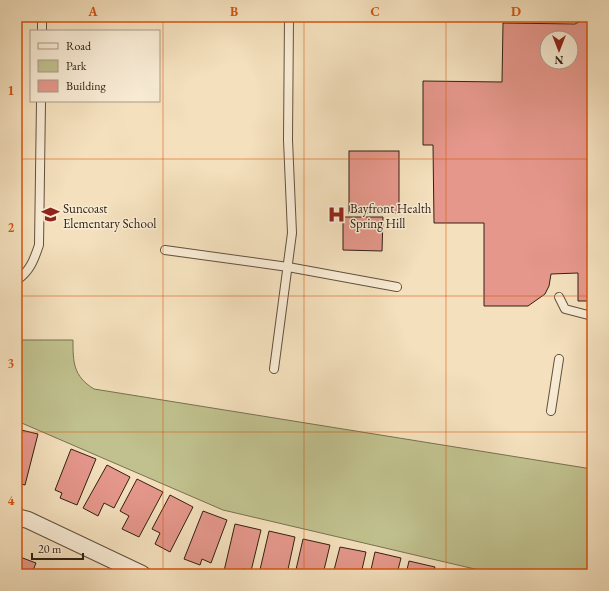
<svg xmlns="http://www.w3.org/2000/svg" width="609" height="591" font-family="'EB Garamond',serif">
<rect width="100%" height="100%" fill="#f4e0bd"/>
<filter id="stains"><feTurbulence type="fractalNoise" baseFrequency=".005" numOctaves="4"/><feColorMatrix values="0 0 0 0 .2 0 0 0 0 .09 0 0 0 0 .02 0 0 0 .5 -.17"/></filter>
<radialGradient id="worn" r=".72"><stop offset=".6" stop-color="#630" stop-opacity="0"/><stop offset="1" stop-color="#630" stop-opacity=".3"/></radialGradient>
<path fill="#c0c18e" stroke="#787150" d="M17 340H73C73 362 73 376 94 389L592 469V574H496L223 510 17 421Z"/>
<g fill="#e5978b" stroke="#312113" fill-rule="evenodd">
<path d="M588 17H592V197H588V226H592V301H578V273L551 274 549 286 545 294 528 306H484V223H434L433 145H423V81L502 82 503 23 575 24ZM547 38H571V62H547Z"/>
<rect x="349" y="151" width="50" height="62"/>
<path d="M343 217H383L382 251 343 250Z"/>
<path d="M17 429 38 434 25 485 17 483Z"/>
<path d="M71 449 96 459 77 505 60 498 62 493 55 490Z"/>
<path d="M107 465 130 477 114 508 104 503 98 516 83 508Z"/>
<path d="M137 479 163 492 139 537 122 529 129 516 120 511Z"/>
<path d="M170 495 193 507 170 552 155 544 160 533 152 529Z"/>
<path d="M203 511 227 520 211 563 202 559 200 565 184 559Z"/>
<path d="M235 524 261 530 251 571 243 569 241 574 224 571Z"/>
<path d="M269 531 295 537 287 574H259Z"/>
<path d="M303 539 330 545 323 574H295Z"/>
<path d="M340 547 366 552 361 574H333Z"/>
<path d="M375 552 401 558 397 574H370Z"/>
<path d="M20 557 36 563 32 573 35 574H17V565Z"/>
<path d="M409 561 435 567 433 574H406Z"/>
<path d="M443 569 464 574H442Z"/>
</g>
<g fill="none" stroke-linecap="round" stroke-linejoin="round">
<defs>
<g id="service">
<path d="M42 31V17"/>
<path d="M165 250 288 267 397 287"/>
<path d="M17 280C30 271 34 260 39 245L41 101"/>
<path d="M559 297 565 309 592 316"/>
<path d="M274 369 292 233 288 140 289 17"/>
<path d="M551 411 559 359"/>
</g>
<path id="minor" d="M17 517 28 520 142 574"/>
</defs>
<use href="#service" stroke="#62513e" stroke-width="10"/>
<use href="#minor" stroke="#62513e" stroke-width="18"/>
<use href="#service" stroke="#f8ebd4" stroke-width="8"/>
<use href="#minor" stroke="#f8ebd4" stroke-width="16"/>
</g>
<path fill="none" stroke="#d6530d" stroke-width="1" stroke-opacity="0.55" d="M163 17V574M304 17V574M446 17V574M17 159H592M17 296H592M17 432H592"/>
<defs>
<symbol id="school-bare" viewBox="-9 -9 18 18"><path d="M0-5L7-2L0 1L-7-2ZM-4 1L0 2.5L4 1V4Q0 6-4 4Z" fill="#8f2418" stroke="#f8ebd4" stroke-width="2.5" paint-order="stroke"/></symbol>
<symbol id="hospital-bare" viewBox="-9 -9 18 18"><path d="M-5-5h3v3.5h4V-5h3V5h-3V1.5h-4V5h-3Z" fill="#8f2418" stroke="#f8ebd4" stroke-width="2.5" paint-order="stroke"/></symbol>
</defs>
<g fill-rule="evenodd">
<use href="#school-bare" x="38" y="202" width="25" height="25"/>
<use href="#hospital-bare" x="324" y="202" width="25" height="25"/>
</g>
<g text-anchor="middle" stroke-width="3" stroke-linejoin="round" paint-order="stroke">
<g font-size="13" fill="#312113" stroke="#f8ebd4" text-anchor="start">
<text x="63" y="213">Suncoast<tspan x="63" dy="15">Elementary School</tspan></text>
<text x="350" y="213">Bayfront Health<tspan x="350" dy="15">Spring Hill</tspan></text>
</g>
</g>
<rect width="609" height="591" fill="none" stroke="#f4e0bd" stroke-width="44"/>
<rect x="30" y="30" width="130" height="72" fill="#f8ebd4" stroke="#a89a87"/>
<rect x="38" y="43" width="20" height="6" fill="#f8ebd4" stroke="#a89a87"/>
<text x="66" y="50" font-size="12" fill="#312113">Road</text>
<rect x="38" y="60" width="20" height="12" fill="#c0c18e" stroke="#a89a87"/>
<text x="66" y="70" font-size="12" fill="#312113">Park</text>
<rect x="38" y="80" width="20" height="12" fill="#e5978b" stroke="#a89a87"/>
<text x="66" y="90" font-size="12" fill="#312113">Building</text>
<g transform="translate(559 50) rotate(180)"><circle r="19" fill="#f8ebd4" stroke="#a89a87"/>
<path d="M0-3L7 15L0 10L-7 15Z" fill="#8f2418"/>
<text y="-6" font-size="11" font-weight="bold" text-anchor="middle" fill="#312113">N</text>
</g>
<path d="M32 553v6h51v-6" fill="none" stroke="#312113" stroke-width="2"/>
<text x="38" y="553" font-size="12" fill="#312113" stroke="#f8ebd4" stroke-width="3" paint-order="stroke">20 m</text>
<rect x="22" y="22" width="565" height="547" fill="none" stroke="#d6530d" stroke-width="1.5"/>
<g font-size="13" text-anchor="middle" font-weight="bold" fill="#d6530d">
<text x="93" y="16">A</text>
<text x="234" y="16">B</text>
<text x="375" y="16">C</text>
<text x="516" y="16">D</text>
<text x="11" y="95">1</text>
<text x="11" y="232">2</text>
<text x="11" y="368">3</text>
<text x="11" y="505">4</text>
</g>
<rect width="100%" height="100%" filter="url(#stains)"/>
<rect width="100%" height="100%" fill="url(#worn)"/>
</svg>
